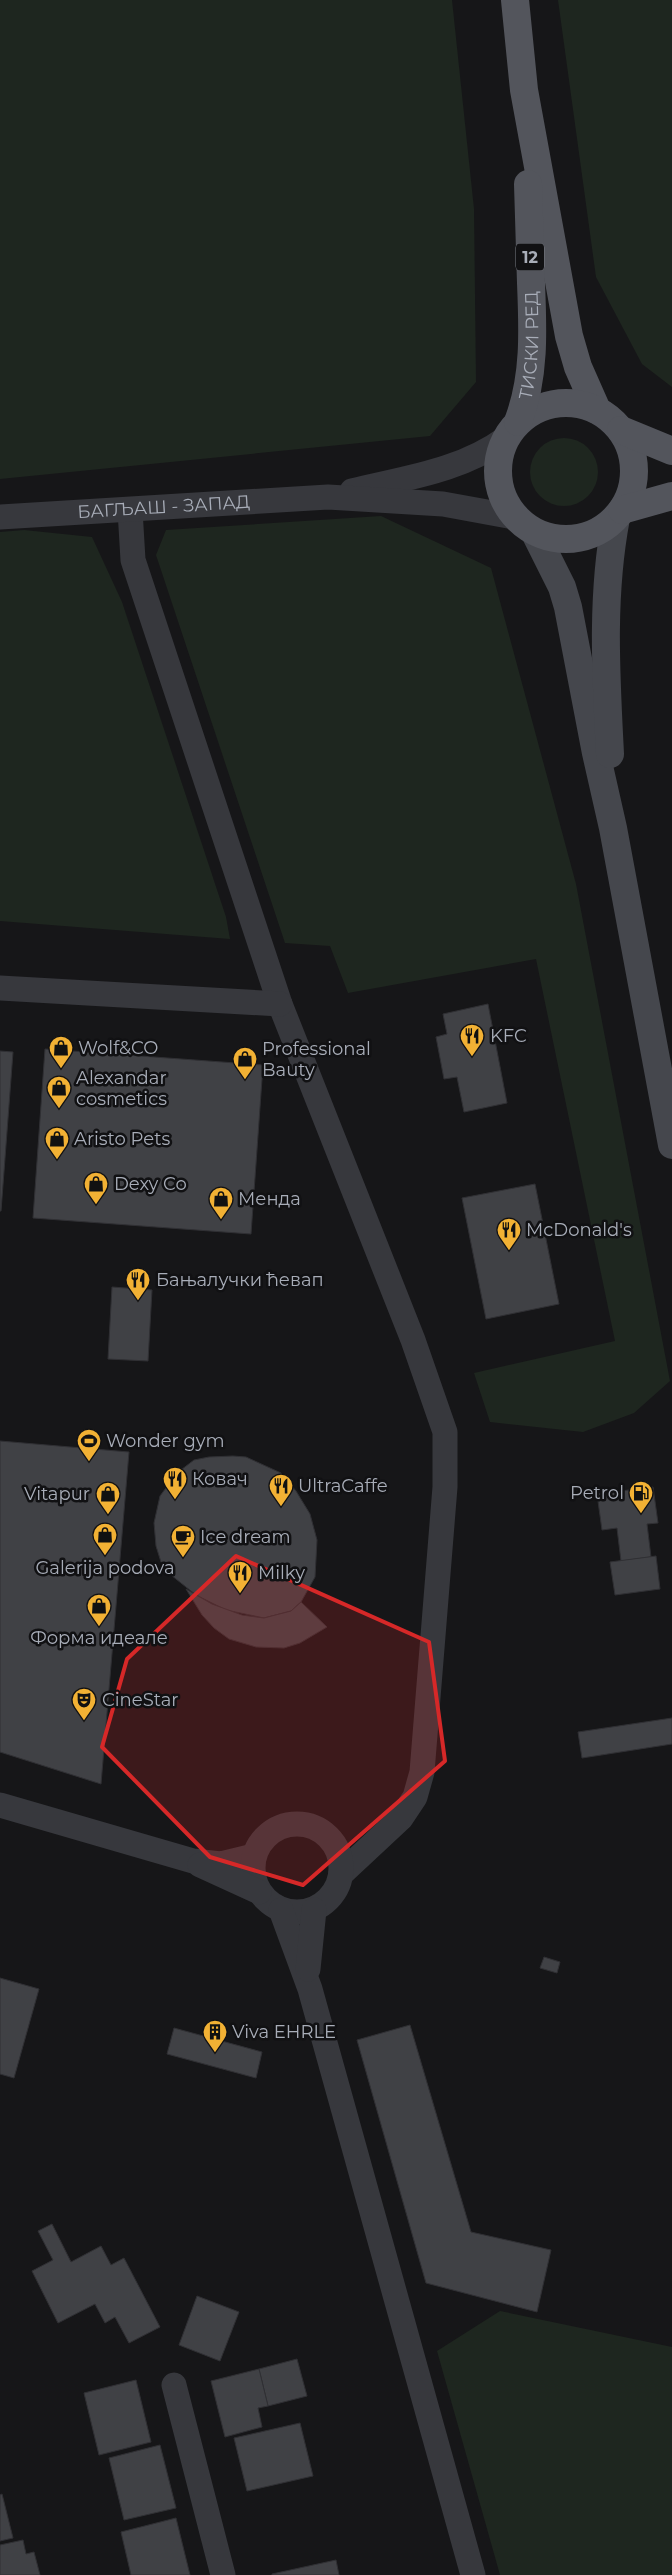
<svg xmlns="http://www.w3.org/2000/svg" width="672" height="2575" font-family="Montserrat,sans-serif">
<rect width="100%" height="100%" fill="#161618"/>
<g fill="#1e261f">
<path d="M0 0H452L474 209 476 382 430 436 0 479Z"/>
<path d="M558 0H672V387L642 364 596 277Z"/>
<circle cx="564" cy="472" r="34"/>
<path d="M381 516 491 568 576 884 670 1381 634 1413 583 1432 490 1422 474 1373 615 1341 536 959 348 993 330 946 285 943 156 555 166 530Z"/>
<path d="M24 530 92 537 122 602 226 917 230 939 0 921V532Z"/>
<path d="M500 2311 672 2347V2575H500L437 2351Z"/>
</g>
<g fill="#404145" stroke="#303034">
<path d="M488 1004 507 1103 464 1112 457 1077 444 1079 436 1037 447 1034 443 1014Z"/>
<path d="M45 1049 263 1065 251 1234 33 1218Z"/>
<path d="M0 1051 13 1052 1 1211H0Z"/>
<path d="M535 1184 559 1304 486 1319 462 1198Z"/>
<path d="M112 1287 152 1290 148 1361 108 1359Z"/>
<path d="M0 1441 129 1452 101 1784 0 1752Z"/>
<path d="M233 1456 246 1457 281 1473 296 1491 310 1514 317 1540 315 1577 301 1602 291 1611 264 1618 226 1610 196 1595 171 1575 161 1562 156 1546 154 1523 160 1496 177 1473 194 1460 209 1457Z"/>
<path d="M653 1487 658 1523 647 1524 651 1557 621 1561 617 1528 602 1530 597 1494Z"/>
<path d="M656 1556 660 1589 615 1595 610 1562Z"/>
<path d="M186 1589 212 1604 242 1615 264 1618 291 1611 301 1602 327 1627 300 1643 284 1648 256 1647 229 1639 214 1628 202 1615Z"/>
<path d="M672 1718V1744L582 1758 578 1732Z"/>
<path d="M544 1957 560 1962 557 1973 540 1968Z"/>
<path d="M0 1978 39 1989 14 2078 0 2074Z"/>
<path d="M410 2025 471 2232 551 2250 537 2312 426 2283 357 2040Z"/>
<path d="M174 2028 262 2052 256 2078 167 2054Z"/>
<path d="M52 2224 71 2262 101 2246 111 2265 124 2258 160 2327 129 2343 115 2317 105 2323 95 2304 58 2323 32 2271 53 2260 38 2231Z"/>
<path d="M197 2296 239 2312 220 2361 179 2345Z"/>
<path d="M297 2359 307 2396 268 2406 259 2369Z"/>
<path d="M259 2369 268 2406 258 2408 262 2427 225 2437 211 2381Z"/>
<path d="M136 2380 151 2442 99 2455 84 2393Z"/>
<path d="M300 2423 313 2476 247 2491 234 2438Z"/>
<path d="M160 2445 176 2508 124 2520 109 2458Z"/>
<path d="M2 2494 13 2538 0 2541V2495Z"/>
<path d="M176 2518 190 2575H131L121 2532Z"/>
<path d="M23 2540 26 2554 34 2552 40 2575H0V2545Z"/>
<path d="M336 2560 339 2575H272V2574Z"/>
</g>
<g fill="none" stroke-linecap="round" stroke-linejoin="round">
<g stroke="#37383d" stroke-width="25">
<path d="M352 491C405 478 461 471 506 438"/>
<path d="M130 510 133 560 280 1004 413 1340 445 1432V1487L422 1772 415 1797 401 1818 341 1874"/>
<path id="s1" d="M0 517 328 497 443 504 514 517"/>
<path d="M0 988 280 1004"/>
<path d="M0 1805 193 1861 221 1864 254 1856"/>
<circle cx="297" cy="1868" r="44"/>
<path d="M200 1865 259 1892"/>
<path d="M281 1910 310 1989 473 2575"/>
<path d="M308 1969 314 1910"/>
<path d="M174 2385 223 2575"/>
</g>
<g stroke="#45474d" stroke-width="28">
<path d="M535 533 562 587 568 607 596 753 613 828 672 1145"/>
<path d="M610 754C606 675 601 597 616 518"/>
</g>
<g stroke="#53555c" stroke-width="28">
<path d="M515 0 524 90 569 336 578 367 597 410"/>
<circle cx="566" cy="471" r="68"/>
<path id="s2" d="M518 422C535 377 533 330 531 283 530 250 529 217 528 184"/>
<path d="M621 430 672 451"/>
<path d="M622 510 672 496"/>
</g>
</g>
<path fill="#d62828" fill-opacity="0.2" stroke="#d62828" stroke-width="4" stroke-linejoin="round" d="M236 1556 429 1642 445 1761 303 1885 210 1857 102 1747 127 1659Z"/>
<defs>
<symbol id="restaurant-pin" viewBox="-11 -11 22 30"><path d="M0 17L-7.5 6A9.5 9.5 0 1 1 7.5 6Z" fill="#f2b134" stroke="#111113"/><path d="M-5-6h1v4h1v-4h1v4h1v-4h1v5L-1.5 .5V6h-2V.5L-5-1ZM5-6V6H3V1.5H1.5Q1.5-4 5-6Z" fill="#111"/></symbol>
<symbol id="shop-pin" viewBox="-11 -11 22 30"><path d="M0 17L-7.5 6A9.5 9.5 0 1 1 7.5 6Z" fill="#f2b134" stroke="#111113"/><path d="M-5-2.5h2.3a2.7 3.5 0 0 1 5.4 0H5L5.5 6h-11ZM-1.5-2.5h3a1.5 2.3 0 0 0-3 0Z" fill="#111"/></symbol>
<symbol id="stadium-pin" viewBox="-11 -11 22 30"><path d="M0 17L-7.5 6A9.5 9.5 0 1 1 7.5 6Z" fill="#f2b134" stroke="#111113"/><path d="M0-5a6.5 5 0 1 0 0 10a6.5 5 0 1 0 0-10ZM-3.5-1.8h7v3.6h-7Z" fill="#111"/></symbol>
<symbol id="fuel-pin" viewBox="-11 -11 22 30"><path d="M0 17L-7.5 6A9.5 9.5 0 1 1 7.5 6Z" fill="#f2b134" stroke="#111113"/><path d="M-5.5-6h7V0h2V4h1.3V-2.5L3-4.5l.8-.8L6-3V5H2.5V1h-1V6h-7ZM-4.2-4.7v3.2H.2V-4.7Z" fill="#111"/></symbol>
<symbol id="cafe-pin" viewBox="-11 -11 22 30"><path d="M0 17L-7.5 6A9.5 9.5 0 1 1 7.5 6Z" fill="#f2b134" stroke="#111113"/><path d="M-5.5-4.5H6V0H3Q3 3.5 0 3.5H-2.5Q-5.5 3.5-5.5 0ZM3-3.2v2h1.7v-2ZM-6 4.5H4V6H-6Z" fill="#111"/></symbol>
<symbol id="theatre-pin" viewBox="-11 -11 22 30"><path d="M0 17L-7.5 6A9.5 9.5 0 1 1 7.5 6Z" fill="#f2b134" stroke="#111113"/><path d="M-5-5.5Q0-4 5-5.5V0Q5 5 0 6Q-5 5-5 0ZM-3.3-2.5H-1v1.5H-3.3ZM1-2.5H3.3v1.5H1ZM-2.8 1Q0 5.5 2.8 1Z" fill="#111"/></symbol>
<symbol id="building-pin" viewBox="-11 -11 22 30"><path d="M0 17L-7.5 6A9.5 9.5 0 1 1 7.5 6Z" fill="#f2b134" stroke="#111113"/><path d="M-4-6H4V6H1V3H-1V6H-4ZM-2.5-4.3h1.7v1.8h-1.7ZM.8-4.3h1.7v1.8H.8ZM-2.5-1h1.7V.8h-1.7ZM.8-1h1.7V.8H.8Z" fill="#111"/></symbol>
</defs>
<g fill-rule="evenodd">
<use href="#restaurant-pin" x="458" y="1022" width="28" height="38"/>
<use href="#shop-pin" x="47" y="1034" width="28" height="38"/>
<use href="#shop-pin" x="231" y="1045" width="28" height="38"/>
<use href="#shop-pin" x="45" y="1074" width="28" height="38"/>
<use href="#shop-pin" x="43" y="1125" width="28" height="38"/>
<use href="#shop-pin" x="82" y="1170" width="28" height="38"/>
<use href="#shop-pin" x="207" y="1185" width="28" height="38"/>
<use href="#restaurant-pin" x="495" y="1216" width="28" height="38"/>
<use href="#restaurant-pin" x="124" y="1266" width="28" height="38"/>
<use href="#stadium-pin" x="75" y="1427" width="28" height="38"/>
<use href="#restaurant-pin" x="161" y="1465" width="28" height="38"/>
<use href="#restaurant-pin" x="267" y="1472" width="28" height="38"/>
<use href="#fuel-pin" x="627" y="1479" width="28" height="38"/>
<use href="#shop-pin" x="94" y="1480" width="28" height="38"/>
<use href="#shop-pin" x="91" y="1521" width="28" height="38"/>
<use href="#cafe-pin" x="169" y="1523" width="28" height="38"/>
<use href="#restaurant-pin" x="226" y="1559" width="28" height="38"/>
<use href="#shop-pin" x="85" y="1592" width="28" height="38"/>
<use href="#theatre-pin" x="70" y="1686" width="28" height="38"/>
<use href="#building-pin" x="201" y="2018" width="28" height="38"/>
</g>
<g text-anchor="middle" stroke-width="5" stroke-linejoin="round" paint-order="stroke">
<rect fill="#111113" stroke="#7b7e86" stroke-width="1" x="516" y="243.5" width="28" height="27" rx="4"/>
<g font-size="16" font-weight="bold" fill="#a8adb8">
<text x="530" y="263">12</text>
</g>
<g font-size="18" fill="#a8adb8" stroke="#111113">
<text dy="6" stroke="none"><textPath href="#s2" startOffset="78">ТИСКИ РЕД</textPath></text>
<text dy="6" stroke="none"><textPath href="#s1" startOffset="164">БАГЉАШ - ЗАПАД</textPath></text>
</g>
<g font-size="18" fill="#a8adb8" stroke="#111113" text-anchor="start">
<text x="490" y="1042">KFC</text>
<text x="78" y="1054">Wolf&amp;CO</text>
<text x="262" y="1055">Professional<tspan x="262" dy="21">Bauty</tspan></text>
<text x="76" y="1084">Alexandar<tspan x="76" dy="21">cosmetics</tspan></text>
<text x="74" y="1145">Aristo Pets</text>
<text x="114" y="1190">Dexy Co</text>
<text x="238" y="1205">Менда</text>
<text x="526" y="1236">McDonald's</text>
<text x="156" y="1286">Бањалучки ћевап</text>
<text x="106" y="1447">Wonder gym</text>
<text x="192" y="1485">Ковач</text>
<text x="298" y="1492">UltraCaffe</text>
<text x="624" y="1499" text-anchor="end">Petrol</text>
<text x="90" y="1500" text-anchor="end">Vitapur</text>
<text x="200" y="1543">Ice dream</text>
<text x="105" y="1574" text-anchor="middle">Galerija podova</text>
<text x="258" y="1579">Milky</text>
<text x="99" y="1644" text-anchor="middle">Форма идеале</text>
<text x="102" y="1706">CineStar</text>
<text x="232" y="2038">Viva EHRLE</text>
</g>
</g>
</svg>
